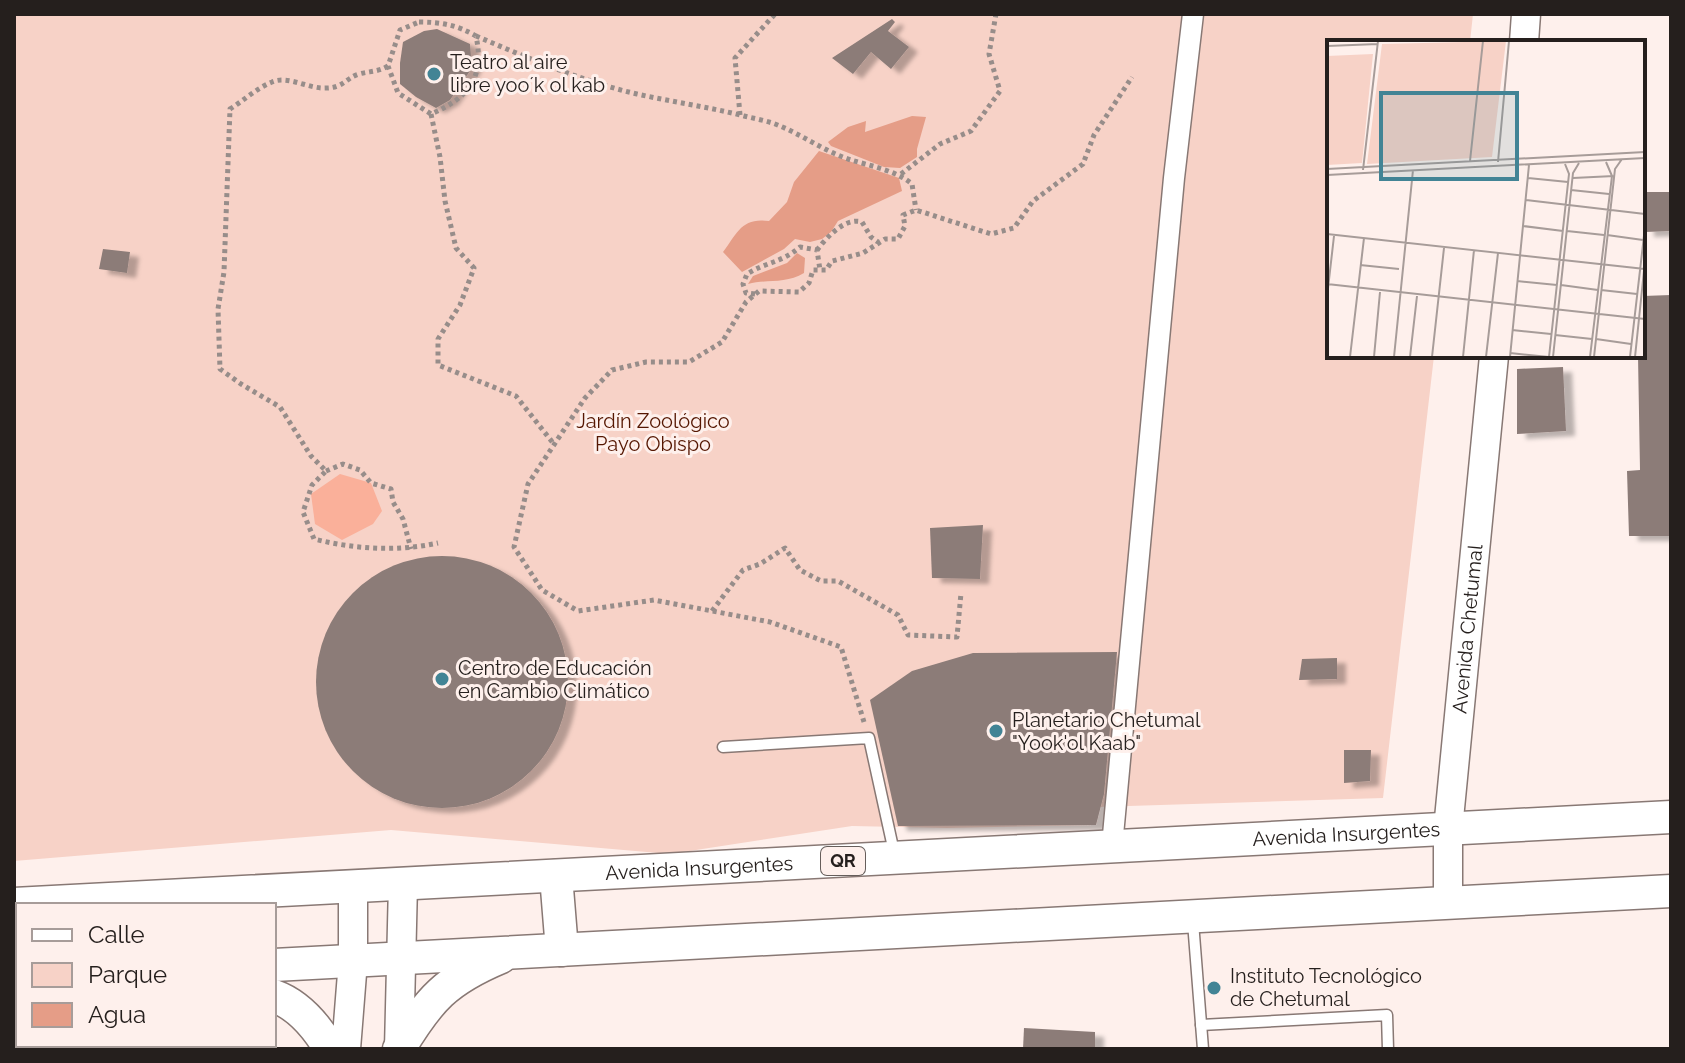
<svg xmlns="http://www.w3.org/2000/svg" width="1685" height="1063" font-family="Raleway,sans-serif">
<defs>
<filter id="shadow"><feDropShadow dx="9" dy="5" stdDeviation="2" flood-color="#0004"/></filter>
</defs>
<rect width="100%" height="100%" fill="#fef0ec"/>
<path fill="#f7d2c7" d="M14 14H1473L1470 42H1329V356H1434L1383 798 1097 807 1096 825 947 828 852 826 670 854 391 830 14 861Z"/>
<path fill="#fab09a" d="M340 474 371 483 382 511 373 524 342 540 315 524 311 494Z"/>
<g fill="#e59d87">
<path d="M912 116 926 117 917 149V157L900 168 884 167 831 146 828 142 848 127 866 121 865 132Z"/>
<path d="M819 151 899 178 902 191 838 221 831 232 822 239 810 242 795 239 784 249 742 272 723 252C737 233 742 217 769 221L787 202 794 182Z"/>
<path d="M797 253 805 258 804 273C786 284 768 279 748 284L753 276 787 263Z"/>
</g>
<g fill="#8c7c78" filter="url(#shadow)">
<path d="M892 19 895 22 888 31 909 47 891 69 871 52 853 74 832 58Z"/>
<path d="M437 29 470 44 472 68 450 100 436 108 416 97 400 84V63L403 42 424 31Z"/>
<path d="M1643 192H1671V231L1645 232Z"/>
<path d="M103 249 130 252 127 273 99 269Z"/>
<path d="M1671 295V536H1629L1627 471 1640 470 1638 356H1643V296Z"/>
<path d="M1563 367 1566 431 1517 434V369Z"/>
<path d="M983 525 980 579 932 578 930 528Z"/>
<circle cx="442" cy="682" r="126"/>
<path d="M1117 652 1104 794 1096 825 898 826 870 700 912 671 973 653Z"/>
<path d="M1337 658V679L1299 680 1302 659Z"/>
<path d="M1344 750H1371L1370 781 1344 783Z"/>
<path d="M1024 1028 1095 1032V1049H1023Z"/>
</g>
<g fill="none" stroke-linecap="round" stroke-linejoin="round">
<defs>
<g id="service">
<path d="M723 747 869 738 894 852"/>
<path d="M1193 922 1203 1049"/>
<path d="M1201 1025 1387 1015 1388 1049"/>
</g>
<path id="minor" d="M1112 846 1174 178 1193 14"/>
<g id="secondary">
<path d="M1524 42 1526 14"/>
<path id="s1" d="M1448 902V829L1494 356"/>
<path d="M346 1049 353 961V886"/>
<path d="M399 1049 403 884"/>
</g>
<g id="primary">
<path d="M556 876 562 950"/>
<path id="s2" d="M14 904 1671 817"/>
<path d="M274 965 1671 891"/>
<path d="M14 979H18"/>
<path d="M274 996C299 1005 317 1027 330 1049"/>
<path d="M399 1049C429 999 446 980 501 957"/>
</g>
</defs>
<use href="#service" stroke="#887874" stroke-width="13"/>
<use href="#minor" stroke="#887874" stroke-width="23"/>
<use href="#secondary" stroke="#887874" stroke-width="31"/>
<use href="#primary" stroke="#887874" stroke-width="35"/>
<g stroke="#978d8a" stroke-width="5" stroke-dasharray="4 4" stroke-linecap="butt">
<path d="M419 22C441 22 457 25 476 36 485 78 468 98 431 114L398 93 388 66 400 30Z"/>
<path d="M476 36C528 58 581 81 637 94 673 102 709 107 744 116 756 119 769 121 780 126 804 136 826 152 851 160 871 166 897 171 912 184L916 210"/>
<path d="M388 66C378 72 370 71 359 74 346 78 343 88 326 88 308 89 288 75 272 82 257 88 243 101 230 109L224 272 218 309 220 369 241 384 280 407 311 456 326 471 312 485 303 512 314 539C354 549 397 552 438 543"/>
<path d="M431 114 440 157 445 201 456 248 474 268 460 305 438 339V365L516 396 553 443"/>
<path d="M740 115 735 58 775 14"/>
<path d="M901 174 940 144 971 131 1000 91 989 54 996 14"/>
<path d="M817 250C827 237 845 217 862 222L871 237 878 242"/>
<path d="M755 294 746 293 743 284 747 274C766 262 781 263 800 247L817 250 820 270"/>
<path d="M326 471 343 464 360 470 371 483 391 489 393 502 403 519 411 549"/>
<path d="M712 611 743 570 760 564 785 548 800 570 821 581H838L898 615 908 635 957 637 961 593"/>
<path d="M864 722 841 647 770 622 654 600 578 611 542 590 514 547 528 484 585 398 612 370 646 362H689L722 342 746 302 759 291 799 292 809 283 813 270H826L832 261 863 253 885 239H898L905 226 903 215 916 210 991 234 1014 228 1033 201 1083 164 1094 135 1132 77"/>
</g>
<use href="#service" stroke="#fff" stroke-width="10"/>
<use href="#minor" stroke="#fff" stroke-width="20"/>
<use href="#secondary" stroke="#fff" stroke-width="28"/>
<use href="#primary" stroke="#fff" stroke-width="32"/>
</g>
<g fill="#428495" stroke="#fef0ec" stroke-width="3">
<circle cx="434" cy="74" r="8"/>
<circle cx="442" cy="679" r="8"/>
<circle cx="996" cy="731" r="8"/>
<circle cx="1214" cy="988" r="8"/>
</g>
<g text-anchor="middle" stroke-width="6" stroke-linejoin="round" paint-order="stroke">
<rect fill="#fef0ec" stroke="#665e5b" stroke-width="2" x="821" y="847" width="44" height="28" rx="6"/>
<g font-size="18" font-weight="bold" fill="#251f1d">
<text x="843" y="867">QR</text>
</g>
<g font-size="20" fill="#251f1d" stroke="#fef0ec" text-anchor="start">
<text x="450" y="69">Teatro al aire<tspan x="450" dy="23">libre yoo´k ol kab</tspan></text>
<text x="458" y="675">Centro de Educación<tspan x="458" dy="23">en Cambio Climático</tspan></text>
<text x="1012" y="727">Planetario Chetumal<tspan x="1012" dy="23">"Yook'ol Kaab"</tspan></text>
<text x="1230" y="983">Instituto Tecnológico<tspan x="1230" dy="23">de Chetumal</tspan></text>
</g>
<g font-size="20" fill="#561702" stroke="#fef0ec">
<text x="653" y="428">Jardín Zoológico<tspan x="653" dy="23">Payo Obispo</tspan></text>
</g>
<g font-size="20" fill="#251f1d" stroke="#fef0ec">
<text dy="7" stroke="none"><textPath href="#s1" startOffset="274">Avenida Chetumal</textPath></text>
<text dy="7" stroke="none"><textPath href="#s2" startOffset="1334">Avenida Insurgentes</textPath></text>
<text dy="7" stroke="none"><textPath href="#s2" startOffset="686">Avenida Insurgentes</textPath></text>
</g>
</g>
<g transform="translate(1327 40)">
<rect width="318" height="318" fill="#fef0ec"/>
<path d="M179 1 165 117 40 124 55 4ZM46 14 35 123 0 125V16Z" fill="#f7d2c7"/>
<path fill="none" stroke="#a79c99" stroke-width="2" d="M0 6 51 4M143 121 156 1M171 122 182 1M0 129 318 112M36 130 51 1M0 135 318 118M201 138 241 142M246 138 287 136M244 150 282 154M199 160 318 174M196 186 236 191M240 191 277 195M0 194 318 229M280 195 316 200M33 225 72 229M190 241 230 245M0 244 318 279M234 245 271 250M274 250 310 254M0 257 7 196M185 290 224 294M228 295 265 299M269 299 304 304M183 313 222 317M23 317 37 198M47 317 53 252M67 317 86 130M83 317 90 256M105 317 117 208M136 317 147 210M159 317 171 213M183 317 202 125M222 317 242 134 238 124M226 317 246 133 252 123M263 317 285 136 279 122M267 317 288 129 295 119M303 317 318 187M308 317 318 221"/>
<path fill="#428495" fill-opacity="0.15" stroke="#428495" stroke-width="4" d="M54 53H190V139H54Z"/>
<rect width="318" height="318" fill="none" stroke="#251f1d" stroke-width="4"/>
</g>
<rect width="1685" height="1063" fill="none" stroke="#251f1d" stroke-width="32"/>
<rect x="16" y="903" width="260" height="144" fill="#fef0ec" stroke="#a79c99" stroke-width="2"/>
<rect x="32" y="929" width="40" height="12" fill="#ffffff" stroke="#a79c99" stroke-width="2"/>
<text x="88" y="943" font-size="24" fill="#251f1d">Calle</text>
<rect x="32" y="963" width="40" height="24" fill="#f7d2c7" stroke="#a79c99" stroke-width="2"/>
<text x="88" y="983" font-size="24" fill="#251f1d">Parque</text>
<rect x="32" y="1003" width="40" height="24" fill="#e59d87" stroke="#a79c99" stroke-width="2"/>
<text x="88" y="1023" font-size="24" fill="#251f1d">Agua</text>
</svg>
